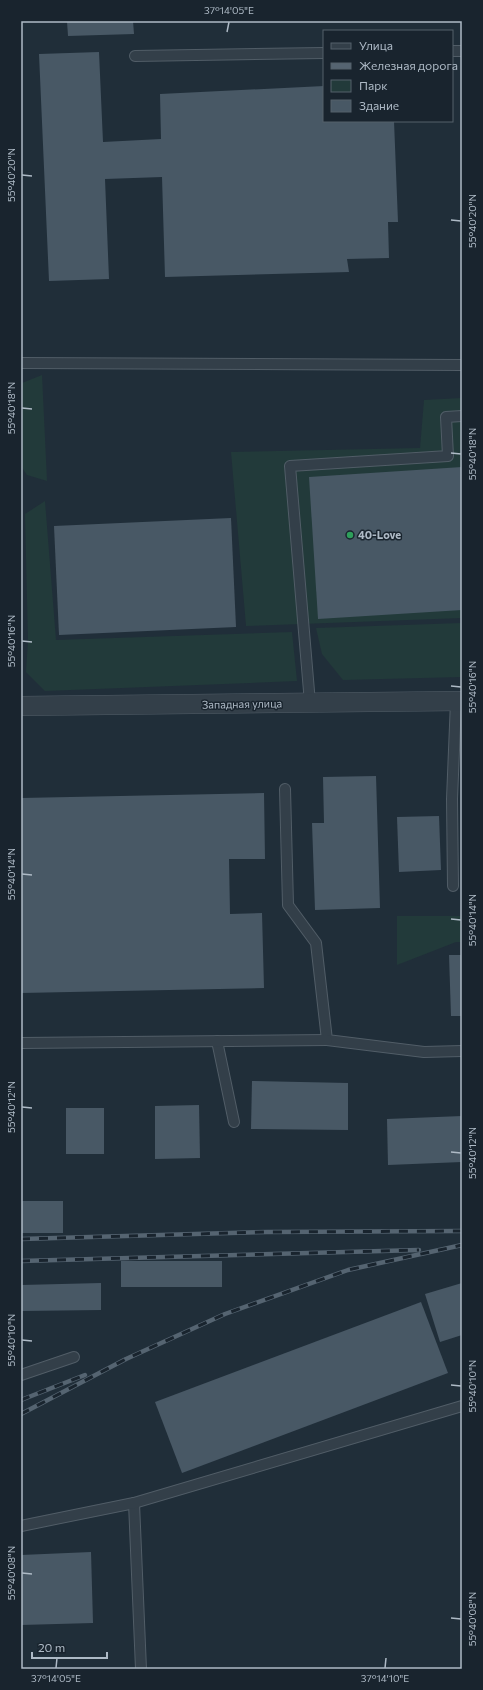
<svg xmlns="http://www.w3.org/2000/svg" width="483" height="1690" font-family="Commissioner,sans-serif">
<rect width="100%" height="100%" fill="#202e39"/>
<g fill="#223a3a">
<path d="M42 375 47 481 27 475 21 466V384L22 383Z"/>
<path d="M462 398V618L246 626 231 452 420 448 424 400Z"/>
<path d="M45 501 56 640 292 632 297 681 45 691 26 672 28 641 25 514Z"/>
<path d="M462 623V677L343 680 322 654 316 628Z"/>
<path d="M397 916H462V942H456L397 965Z"/>
</g>
<g fill="#485865">
<path d="M67 21H133L134 34 68 36Z"/>
<path d="M99 52 103 142 161 139 160 94 324 86V121H394L398 222H388L389 258 347 259 349 272 165 277 162 177 105 179 109 279 49 281 39 54Z"/>
<path d="M462 467V610L318 619 309 477Z"/>
<path d="M231 518 236 627 59 635 54 526Z"/>
<path d="M376 776 380 908 315 910 312 823H324L323 777Z"/>
<path d="M264 793 265 859H229L230 914 262 913 264 988 21 993V798Z"/>
<path d="M439 816 441 870 399 872 397 817Z"/>
<path d="M449 955H462V1016H451Z"/>
<path d="M252 1081 348 1083V1130L251 1129Z"/>
<path d="M199 1105 200 1158 155 1159V1106Z"/>
<rect x="66" y="1108" width="38" height="46"/>
<path d="M462 1116V1162L388 1165 387 1119Z"/>
<rect x="21" y="1201" width="42" height="32"/>
<rect x="121" y="1261" width="101" height="26"/>
<path d="M101 1283V1310L21 1311V1285Z"/>
<path d="M462 1283V1335L440 1342 425 1294Z"/>
<path d="M421 1302 448 1373 182 1473 155 1402Z"/>
<path d="M91 1552 93 1623 21 1625V1555Z"/>
</g>
<g fill="none" stroke-linecap="round" stroke-linejoin="round">
<defs>
<g id="lane">
<path d="M452 51H462"/>
<path d="M135 56 324 53"/>
<path d="M21 363 462 365"/>
<path d="M310 703 290 466 448 456 446 417 462 416"/>
<path d="M285 789 288 905 316 943 327 1040 424 1052 462 1051"/>
<path d="M453 886 452 799 456 701"/>
<path d="M217 1041 234 1122"/>
<path d="M21 1043 327 1040"/>
<path d="M21 1375 74 1357"/>
<path d="M134 1503 141 1669"/>
<path d="M21 1526 134 1503 462 1406"/>
</g>
<path id="street" d="M21 706 462 701"/>
</defs>
<use href="#lane" stroke="#515d67" stroke-width="12"/>
<use href="#street" stroke="#515d67" stroke-width="20"/>
<use href="#lane" stroke="#333f49" stroke-width="10"/>
<use href="#street" stroke="#333f49" stroke-width="19"/>
<defs>
<g id="rail">
<path d="M21 1239 267 1232 462 1231"/>
<path d="M21 1261 419 1250"/>
<path d="M21 1400 85 1375"/>
<path d="M21 1414 126 1359 225 1314 348 1270 462 1245"/>
</g>
</defs>
<use href="#rail" stroke="#556471" stroke-width="4.5"/>
<use href="#rail" stroke="#19242e" stroke-width="3" stroke-dasharray="9" stroke-linecap="butt"/>
</g>
<path fill="none" stroke="#aebac6" stroke-width="1.5" d="M227 32 229 22M22 175 32 176M451 220 461 221M22 408 32 409M451 453 461 454M22 641 32 642M451 686 461 687M22 874 32 875M451 919 461 920M22 1107 32 1108M451 1152 461 1153M22 1340 32 1341M451 1385 461 1386M22 1573 32 1574M451 1618 461 1619M56 1668 57 1658M385 1668 386 1658"/>
<circle fill="#2e9e5b" stroke="#19242e" stroke-width="1.5" cx="350" cy="535" r="4"/>
<g text-anchor="middle" stroke-width="3" stroke-linejoin="round" paint-order="stroke">
<g font-size="11" font-weight="bold" fill="#aebac6" stroke="#19242e" text-anchor="start">
<text x="358" y="539">40-Love</text>
</g>
<g font-size="11" fill="#aebac6" stroke="#19242e">
<text transform="translate(242 704) rotate(-1)" y="4">Западная улица</text>
</g>
</g>
<rect width="483" height="1690" fill="none" stroke="#19242e" stroke-width="44"/>
<rect x="323" y="30" width="130" height="92" fill="#19242e" stroke="#55606b"/>
<rect x="331" y="43" width="20" height="6" fill="#333f49" stroke="#55606b"/>
<text x="359" y="50" font-size="12" fill="#aebac6">Улица</text>
<rect x="331" y="63" width="20" height="6" fill="#556471" stroke="#55606b"/>
<text x="359" y="70" font-size="12" fill="#aebac6">Железная дорога</text>
<rect x="331" y="80" width="20" height="12" fill="#223a3a" stroke="#55606b"/>
<text x="359" y="90" font-size="12" fill="#aebac6">Парк</text>
<rect x="331" y="100" width="20" height="12" fill="#485865" stroke="#55606b"/>
<text x="359" y="110" font-size="12" fill="#aebac6">Здание</text>
<path d="M32 1652v6h75v-6" fill="none" stroke="#aebac6" stroke-width="2"/>
<text x="38" y="1652" font-size="12" fill="#aebac6" stroke="#19242e" stroke-width="3" paint-order="stroke">20 m</text>
<rect x="22" y="22" width="439" height="1646" fill="none" stroke="#aebac6" stroke-width="1.5"/>
<g font-size="10" text-anchor="middle" fill="#aebac6">
<text x="229" y="14">37°14'05"E</text>
<text transform="translate(11 175) rotate(-90)" y="4">55°40'20"N</text>
<text transform="translate(472 221) rotate(-90)" y="4">55°40'20"N</text>
<text transform="translate(11 408) rotate(-90)" y="4">55°40'18"N</text>
<text transform="translate(472 454) rotate(-90)" y="4">55°40'18"N</text>
<text transform="translate(11 641) rotate(-90)" y="4">55°40'16"N</text>
<text transform="translate(472 687) rotate(-90)" y="4">55°40'16"N</text>
<text transform="translate(11 874) rotate(-90)" y="4">55°40'14"N</text>
<text transform="translate(472 920) rotate(-90)" y="4">55°40'14"N</text>
<text transform="translate(11 1107) rotate(-90)" y="4">55°40'12"N</text>
<text transform="translate(472 1153) rotate(-90)" y="4">55°40'12"N</text>
<text transform="translate(11 1340) rotate(-90)" y="4">55°40'10"N</text>
<text transform="translate(472 1386) rotate(-90)" y="4">55°40'10"N</text>
<text transform="translate(11 1573) rotate(-90)" y="4">55°40'08"N</text>
<text transform="translate(472 1619) rotate(-90)" y="4">55°40'08"N</text>
<text x="56" y="1682">37°14'05"E</text>
<text x="385" y="1682">37°14'10"E</text>
</g>
</svg>
